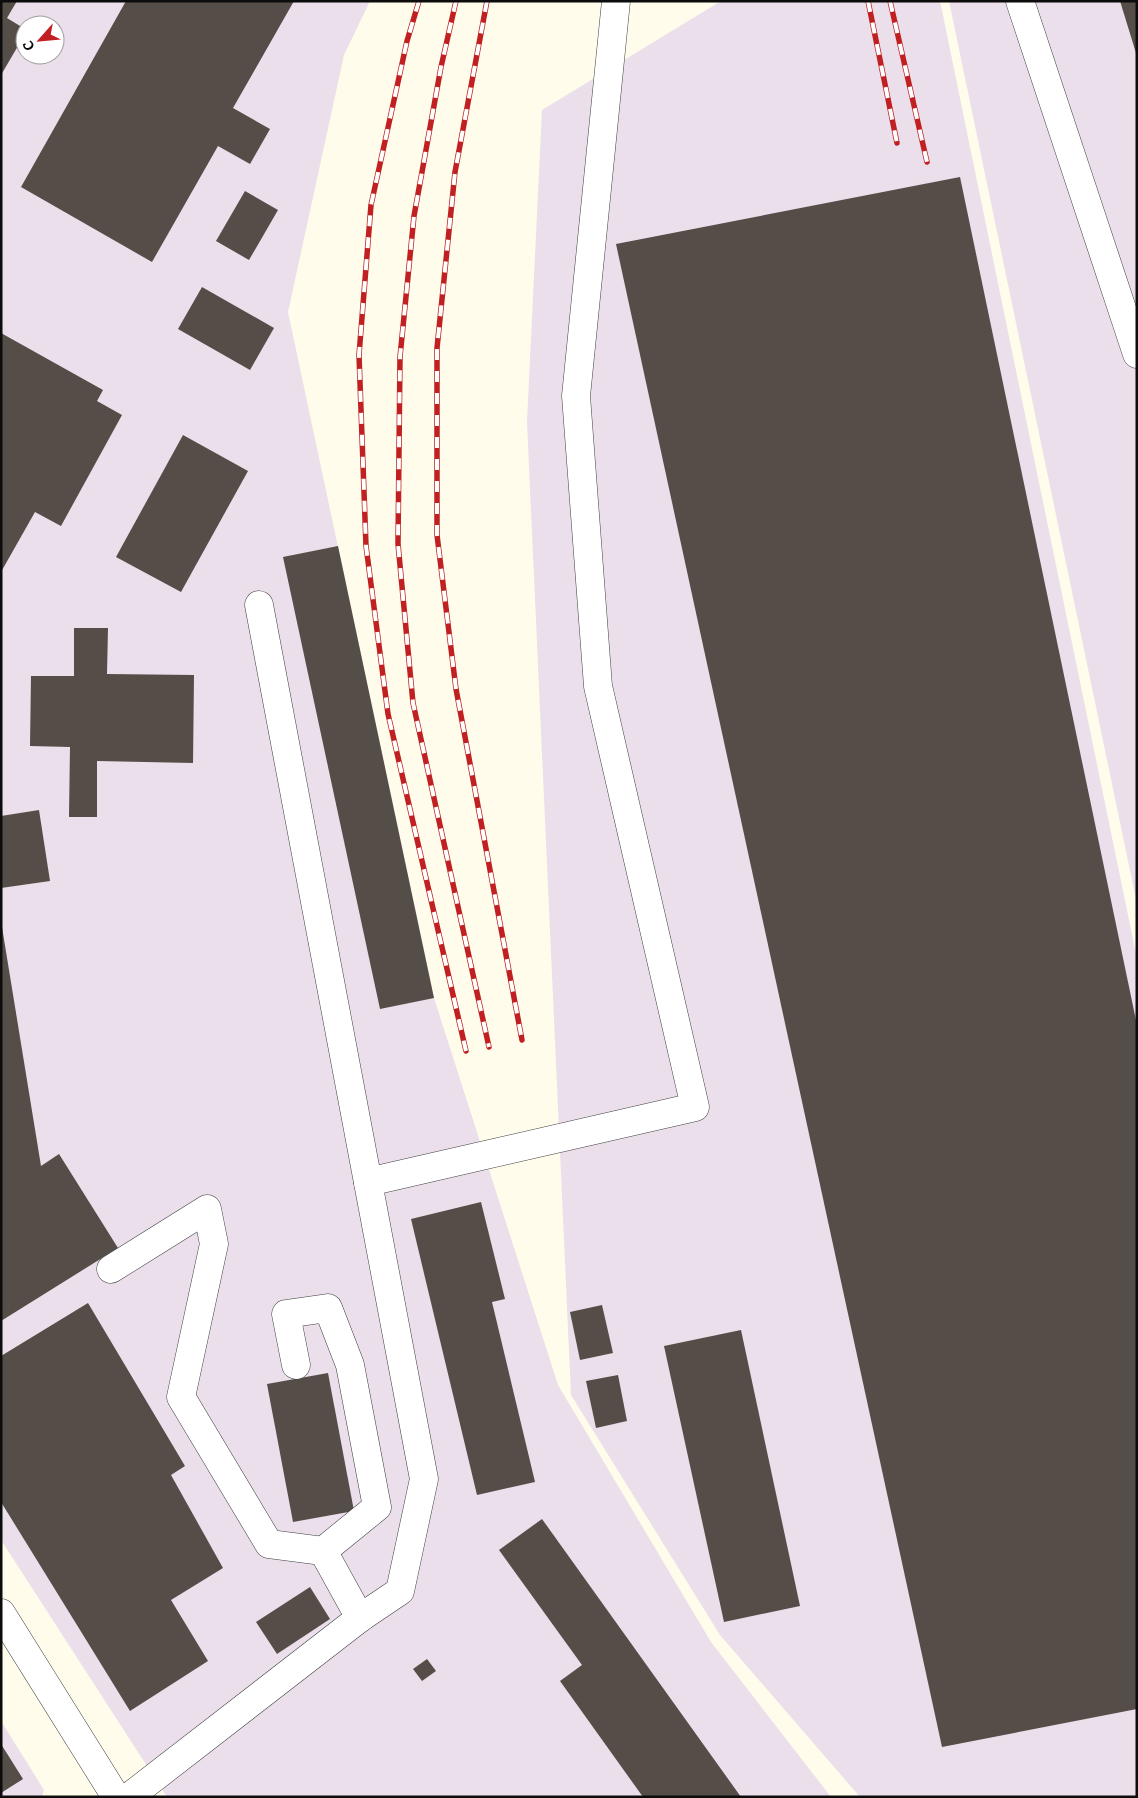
<svg xmlns="http://www.w3.org/2000/svg" width="1138" height="1798" font-family="Bitter,serif">
<rect width="100%" height="100%" fill="#fffceb"/>
<g fill="#eadfeb" fill-rule="evenodd">
<path d="M1 1H370L344 55 288 312 434 998 558 1385 711 1642 831 1797H167L1 1540ZM25 25H55V55H25Z"/>
<path d="M721 1H940L1137 959V1797H860L720 1635 571 1395 527 422 542 110Z"/>
<path d="M949 1H1137V904Z"/>
<path d="M1 1721 44 1790 42 1797H1Z"/>
</g>
<g fill="#554d48">
<path d="M1 1H17L7 18 25 29V34L1 75Z"/>
<path d="M126 1H294L233 108 270 129 250 164 218 146 152 262 21 187Z"/>
<path d="M1120 1H1137V53H1136Z"/>
<path d="M960 177 1137 1025V1709L942 1747 616 244Z"/>
<path d="M245 191 278 210 249 260 216 241Z"/>
<path d="M202 287 274 328 250 370 178 329Z"/>
<path d="M1 333 103 390 97 401 122 415 61 526 35 512 1 572Z"/>
<path d="M183 435 248 471 181 592 116 557Z"/>
<path d="M338 546 434 998 380 1009 283 557Z"/>
<path d="M74 628H108L107 674 194 675 193 763 97 761V817H69L70 747 30 746 31 676H74Z"/>
<path d="M39 810 50 881 1 888V816Z"/>
<path d="M1 921 41 1166 59 1154 118 1248 1 1321Z"/>
<path d="M481 1202 505 1299 492 1302 535 1482 477 1495 411 1219Z"/>
<path d="M88 1303 185 1466 171 1475 223 1568 171 1600 208 1661 130 1711 1 1502V1356Z"/>
<path d="M602 1305 613 1353 580 1360 570 1312Z"/>
<path d="M741 1330 800 1606 724 1622 664 1346Z"/>
<path d="M328 1373 354 1511 293 1522 267 1384Z"/>
<path d="M618 1375 627 1421 596 1428 586 1381Z"/>
<path d="M542 1519 741 1797H643L560 1681 582 1665 499 1550Z"/>
<path d="M310 1587 330 1619 277 1654 256 1622Z"/>
<path d="M427 1659 436 1671 422 1681 413 1669Z"/>
<path d="M1 1744 23 1779 1 1793Z"/>
</g>
<g fill="none" stroke-linecap="round" stroke-linejoin="round">
<defs>
<g id="minor">
<path d="M1020 1 1137 354"/>
<path d="M368 1182 695 1107 598 686 576 396 616 1"/>
<path d="M111 1269 207 1209 214 1244 181 1397 269 1544 323 1551 360 1618"/>
<path d="M296 1365 286 1314 328 1308 350 1365 377 1507 323 1551"/>
<path d="M1 1613 116 1797"/>
<path d="M129 1797 360 1618 400 1591 424 1479 259 605"/>
</g>
</defs>
<use href="#minor" stroke="#3f3f3f" stroke-width="29"/>
<use href="#minor" stroke="#fff" stroke-width="28"/>
<defs>
<g id="rail">
<path d="M419 1 407 41 371 205 359 355 366 546 388 714 466 1051"/>
<path d="M456 1 441 67 414 216 400 357 398 544 413 703 489 1047"/>
<path d="M487 1 455 172 437 348V535L456 689 522 1040"/>
<path d="M868 1 897 143"/>
<path d="M890 1 927 162"/>
</g>
</defs>
<use href="#rail" stroke="#c02021" stroke-width="5.5"/>
<use href="#rail" stroke="#fff" stroke-width="4" stroke-dasharray="11" stroke-linecap="butt"/>
</g>
<rect width="1138" height="1798" fill="none" stroke="#0c0c0c" stroke-width="5"/>
<g transform="translate(40 40) rotate(243)"><circle r="24" fill="#ffffff" stroke="#9e9e9e"/>
<path d="M0-4L9 19L0 12L-9 19Z" fill="#c02021"/>
<text y="-8" font-size="14" font-weight="bold" text-anchor="middle" fill="#0c0c0c">С</text>
</g>
</svg>
